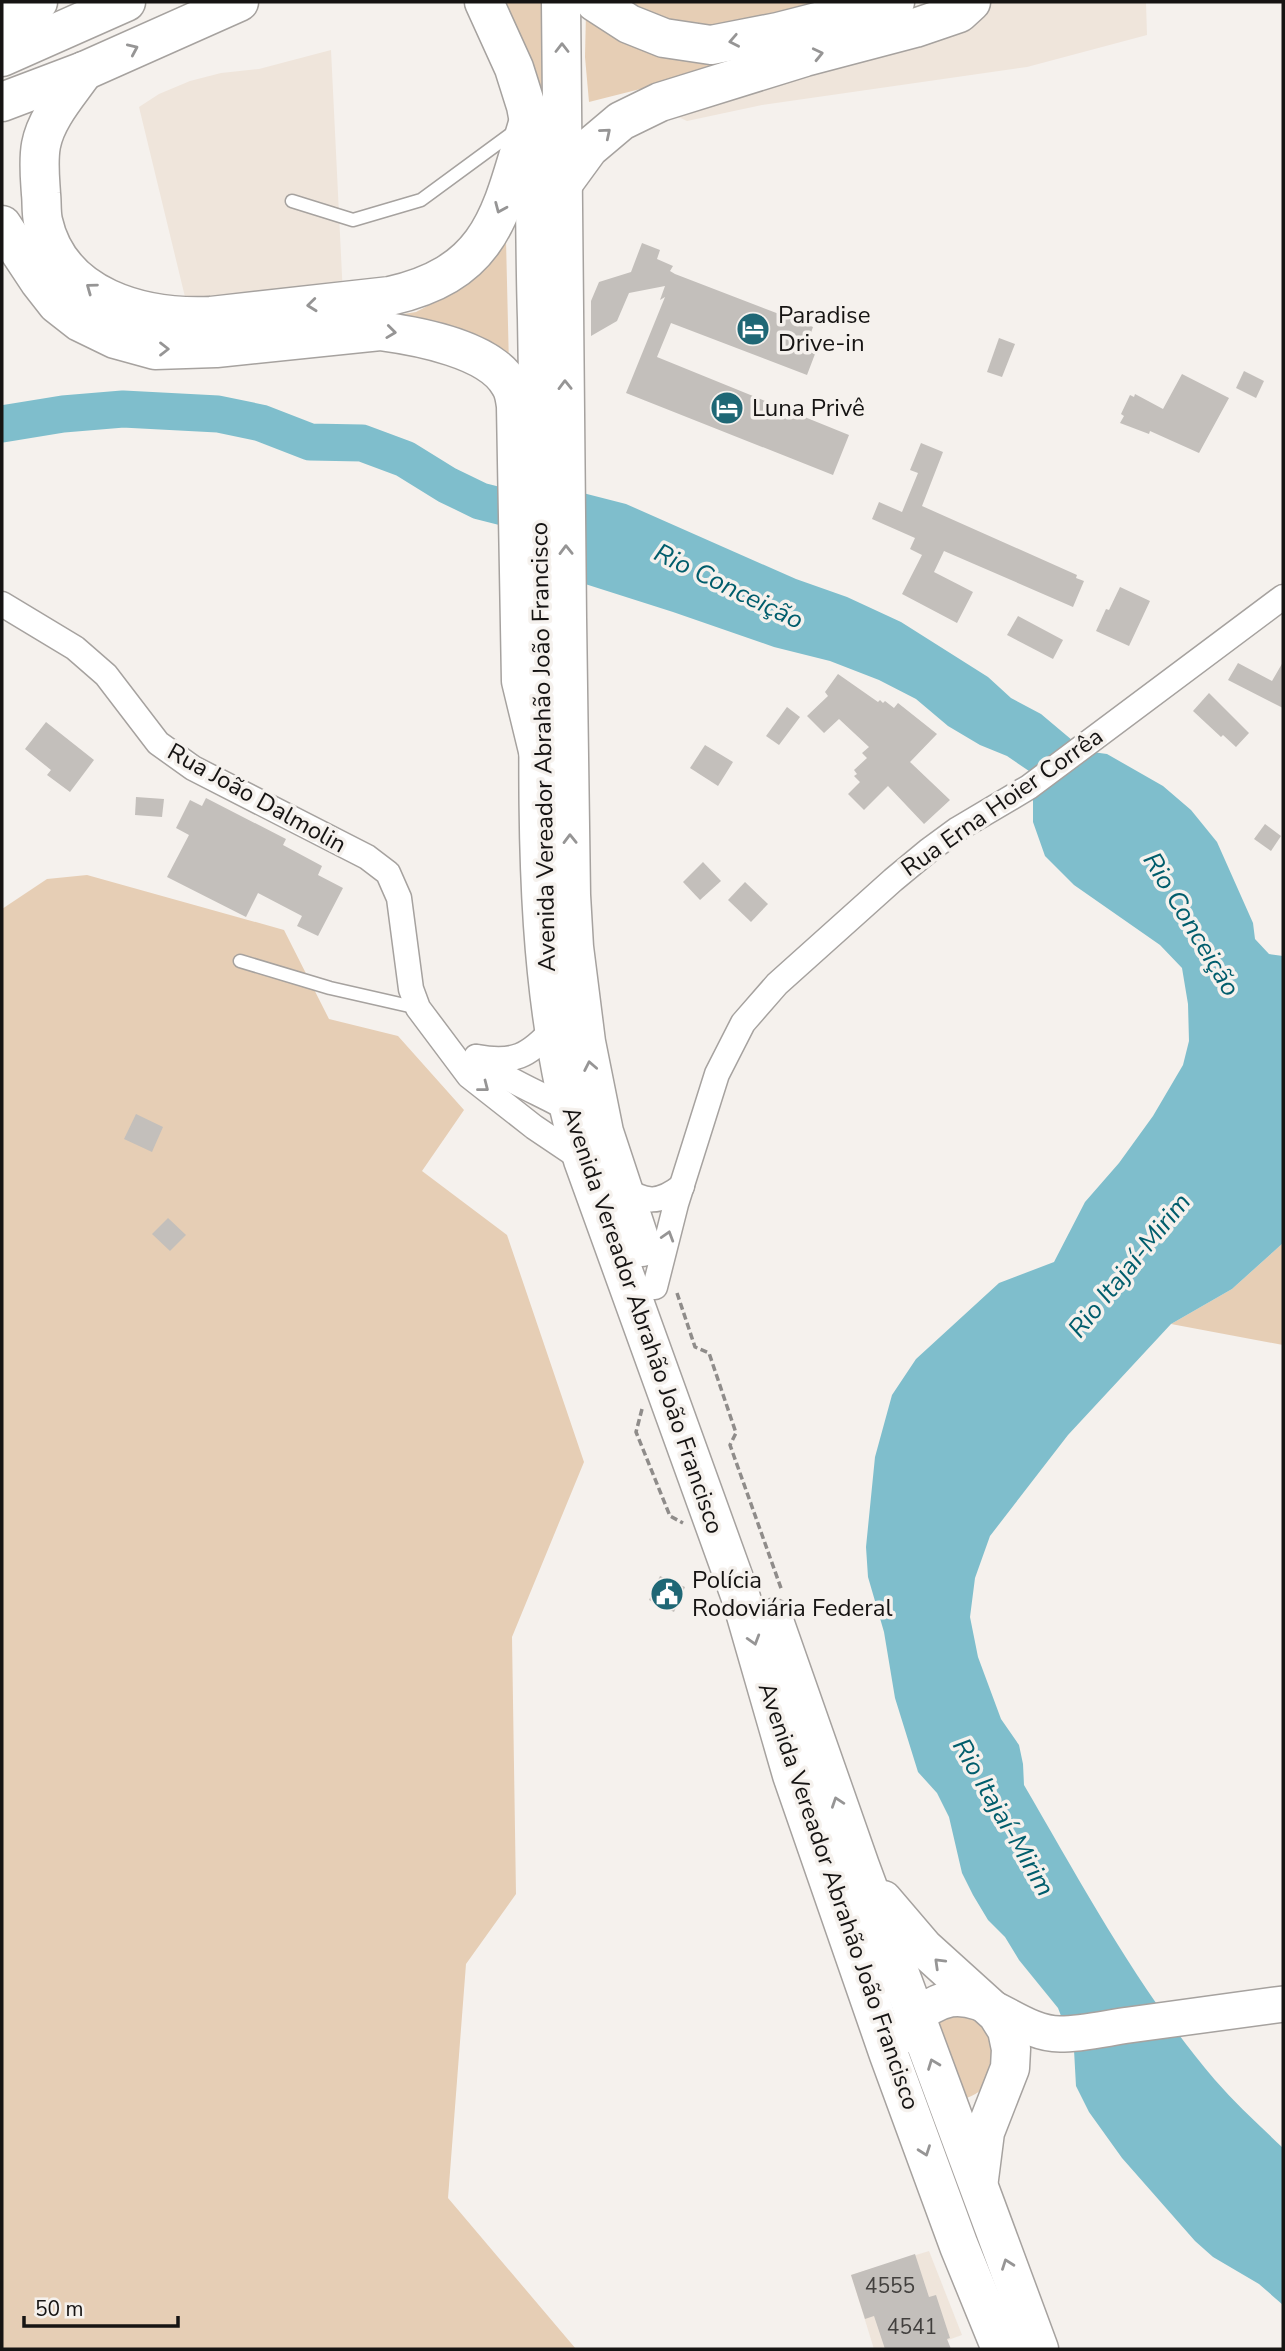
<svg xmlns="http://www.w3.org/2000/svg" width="1285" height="2351" font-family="'Nunito Sans',sans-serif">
<rect width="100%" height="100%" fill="#f5f1ed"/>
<g fill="#efe5db">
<path d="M989 2H1146L1147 35 1027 67 762 105 687 121 672 114Z"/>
<path d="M331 50 343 296 186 301 139 107 159 94 190 81 221 73 259 69Z"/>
<path d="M929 2251 962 2335 923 2349H874L851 2275Z"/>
</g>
<g fill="#e6ceb5">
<path d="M493 2H548L545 110Z"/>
<path d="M629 2H848L725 32 644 17Z"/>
<path d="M586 12 725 55 727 67 589 102 585 57Z"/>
<path d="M506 240 509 367 386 317 416 312 458 290Z"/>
<path d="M87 875 284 930 329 1019 398 1036 464 1110 422 1171 507 1235 584 1462 512 1637 516 1894 466 1964 448 2198 576 2349H2V909L47 879Z"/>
<path d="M1283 1243V1345L1171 1324 1232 1289Z"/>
<path d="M929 2016H974L994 2041C990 2070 994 2092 960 2100Z"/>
</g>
<path fill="#7fbecc" d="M583 493 626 504 796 579 847 597 901 622 988 677 1011 698 1041 714 1085 751 1107 754 1163 786 1191 810 1217 842 1253 923 1255 939 1269 954 1283 956V1243L1232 1289 1171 1324 1068 1435 990 1536 975 1578 970 1617 978 1657 1001 1719 1019 1745 1023 1764 1024 1785C1083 1886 1139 1991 1215 2080 1236 2104 1260 2126 1283 2148V2305L1259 2284 1213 2257 1195 2241 1122 2158 1089 2112 1076 2086 1074 2050 1058 2008 1019 1960 1005 1937 988 1920 973 1895 962 1873 949 1817 937 1793 918 1772 895 1698 884 1632 868 1577 866 1547 875 1457 892 1395 916 1359 999 1283 1054 1262 1085 1202 1119 1163 1153 1116 1183 1065 1189 1041 1188 1004 1182 968 1160 945 1074 885 1045 856 1033 822V795L1029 771 1007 756 980 745 948 726 916 699 879 680 830 661 774 647 673 612 582 583Z"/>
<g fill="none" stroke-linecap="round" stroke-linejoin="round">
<path stroke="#7fbecc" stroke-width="37" d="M2 424 63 414 123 409 218 414 261 423 310 442 362 443 405 459 447 485 480 501 547 518"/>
</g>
<g fill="#c3bfbb">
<path d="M642 243 660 250 657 259 673 266 670 271 675 274 813 327 805 350 815 354 807 375 671 323 657 357 849 435 833 475 626 393 665 297 660 300 665 286 629 293 617 321 591 336V301L599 282 631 272Z"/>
<path d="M999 338 1015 344 1002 377 987 372Z"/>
<path d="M1244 371 1264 381 1256 398 1236 388Z"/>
<path d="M1182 374 1229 398 1199 453 1150 431 1149 434 1120 423 1124 416 1121 414 1130 395 1134 397 1135 394 1163 409Z"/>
<path d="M921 443 943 452 922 506 1077 575 1076 578 1084 581 1073 607 944 551 934 572 973 592 957 623 902 594 922 555 910 549 915 538 872 519 879 502 902 512 918 473 910 470Z"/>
<path d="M1120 587 1150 601 1129 646 1096 631 1106 609 1109 610Z"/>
<path d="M1018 616 1063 640 1053 659 1007 635Z"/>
<path d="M1283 662V708L1228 680 1238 663 1272 681Z"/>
<path d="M838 674 878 702 880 700 883 703 885 701 894 708 898 703 937 734 910 762 950 800 924 824 888 786 864 810 848 794 860 782 854 776 857 774 854 770 867 758 862 753 869 747 839 719 824 733 807 716 828 696 825 692Z"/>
<path d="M1209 693 1249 733 1236 747 1223 735 1221 737 1193 711Z"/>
<path d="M787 707 800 717 779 745 766 736Z"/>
<path d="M46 722 94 760 70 792 47 775 51 770 25 749Z"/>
<path d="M705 745 733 762 718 786 690 768Z"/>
<path d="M136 797 164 799 162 817 135 815Z"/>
<path d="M206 798 286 839 283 845 322 866 318 875 343 888 318 936 297 926 302 916 258 893 246 917 167 877 189 835 176 828 190 800 202 806Z"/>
<path d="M1265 824 1281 836 1271 851 1254 839Z"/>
<path d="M703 862 721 881 700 900 683 882Z"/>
<path d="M745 882 768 904 751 922 728 900Z"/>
<path d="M136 1114 163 1127 152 1152 124 1139Z"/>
<path d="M168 1218 186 1235 170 1251 152 1234Z"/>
<path d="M660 1576 685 1587 674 1612 649 1600Z"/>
<path d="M915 2254 929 2297 936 2295 950 2338 947 2339 951 2349H885L874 2316 865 2319 851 2275Z"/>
</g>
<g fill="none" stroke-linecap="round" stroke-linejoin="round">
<defs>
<g id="lane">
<path d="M292 201 353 220 421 200 515 131"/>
<path d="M240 961 330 988 418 1008"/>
</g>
<g id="street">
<path d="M2 604 75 648 106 675 158 743 193 768 367 857 388 873 399 898 411 989 418 1008 469 1076 534 1127 583 1160"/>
<path d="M476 1057C508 1082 541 1093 575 1113"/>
<path d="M477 1057C513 1064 529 1056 553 1029"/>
<path d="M622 1188C646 1203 659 1204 682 1186"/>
<path d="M655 1287 676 1204 717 1074 743 1023 777 984 893 880 928 851 958 829 1029 787 1283 597"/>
</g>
<path id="secondary" d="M900 2037C912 2020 928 2003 950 1999 988 1993 1020 2034 1060 2034 1083 2034 1107 2028 1129 2025 1181 2018 1232 2011 1283 2004"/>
<g id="primary">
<path d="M484 2 514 68 526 106 533 143C536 201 535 260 537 318 539 429 540 540 539 651 538 821 533 995 583 1160L741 1598 792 1775 889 2055 959 2246 1001 2349"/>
<path d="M561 2 567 618 571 895 574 947 586 1042 604 1132 642 1247"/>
<path d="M773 1618 860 1866 1039 2349"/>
<path d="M883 1900 924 1948 997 2014 1007 2030 1011 2049 1010 2068 985 2132 979 2179"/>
</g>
<g id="highway">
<path d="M595 2 629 24 664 38 711 45 778 32 895 2"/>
<path d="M2 18 38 2"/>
<path d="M2 57 126 2"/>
<path d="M84 71C68 94 46 118 41 145 38 161 40 178 41 194 42 202 41 212 43 221 60 298 143 319 211 316L390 296C495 272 501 211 529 120"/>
<path d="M2 102 84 71 239 2"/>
<path d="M562 185 589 148 621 121 660 102 805 57 915 28 959 13 971 2"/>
<path d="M2 225 39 281 57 304 80 322 115 339 155 350 216 348 380 331C417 336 491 349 510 385 514 391 515 399 516 406L521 681 539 755"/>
</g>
</defs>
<use href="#lane" stroke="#a6a29f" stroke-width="15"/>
<use href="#street" stroke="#a6a29f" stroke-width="27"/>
<use href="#secondary" stroke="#a6a29f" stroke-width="38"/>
<use href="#primary" stroke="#a6a29f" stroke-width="41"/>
<use href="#highway" stroke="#a6a29f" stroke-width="41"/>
<g stroke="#8f8c8a" stroke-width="3.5" stroke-dasharray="7 3.5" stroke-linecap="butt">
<path d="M677 1293 695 1347 709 1353 736 1433 730 1445 782 1591"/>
<path d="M642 1409 636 1432 670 1516 683 1523"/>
</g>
<use href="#lane" stroke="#fff" stroke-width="12"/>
<use href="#street" stroke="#fff" stroke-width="24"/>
<use href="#secondary" stroke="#fff" stroke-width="35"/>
<use href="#primary" stroke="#fff" stroke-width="38"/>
<use href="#highway" stroke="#fff" stroke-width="38"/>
</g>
<defs><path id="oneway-chevron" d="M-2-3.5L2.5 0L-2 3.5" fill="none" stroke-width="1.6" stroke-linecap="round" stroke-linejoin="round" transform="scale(1.75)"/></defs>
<g stroke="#969595">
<use href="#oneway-chevron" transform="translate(734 41) rotate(169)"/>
<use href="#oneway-chevron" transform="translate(562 48) rotate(-90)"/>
<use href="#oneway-chevron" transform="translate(133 49) rotate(-24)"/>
<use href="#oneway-chevron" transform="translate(818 54) rotate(-13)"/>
<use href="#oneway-chevron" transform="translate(606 133) rotate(-40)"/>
<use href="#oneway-chevron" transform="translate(500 208) rotate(113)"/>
<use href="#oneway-chevron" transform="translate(91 288) rotate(-144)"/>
<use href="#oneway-chevron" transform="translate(312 305) rotate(174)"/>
<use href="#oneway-chevron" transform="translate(391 332) rotate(7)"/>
<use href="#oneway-chevron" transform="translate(164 349)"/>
<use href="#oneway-chevron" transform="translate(565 385) rotate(-91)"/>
<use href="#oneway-chevron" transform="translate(566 550) rotate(-91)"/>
<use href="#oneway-chevron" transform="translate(570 839) rotate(-91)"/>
<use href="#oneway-chevron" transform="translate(590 1066) rotate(-101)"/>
<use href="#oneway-chevron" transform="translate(484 1087) rotate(38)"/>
<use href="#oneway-chevron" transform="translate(668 1236) rotate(-73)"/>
<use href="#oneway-chevron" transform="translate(754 1640) rotate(73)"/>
<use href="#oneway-chevron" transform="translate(837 1802) rotate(-109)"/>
<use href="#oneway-chevron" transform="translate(939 1963) rotate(-136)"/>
<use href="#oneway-chevron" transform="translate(933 2064) rotate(-111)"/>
<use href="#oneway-chevron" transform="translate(925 2151) rotate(70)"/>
<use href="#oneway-chevron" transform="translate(1007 2264) rotate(-110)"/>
</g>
<defs>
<symbol id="hotel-disc" viewBox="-11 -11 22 22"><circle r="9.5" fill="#1f6775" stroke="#f5f1ed"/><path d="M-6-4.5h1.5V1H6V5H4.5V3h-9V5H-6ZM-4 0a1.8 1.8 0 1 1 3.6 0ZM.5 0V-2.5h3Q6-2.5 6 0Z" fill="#fff"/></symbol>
<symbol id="civic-disc" viewBox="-11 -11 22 22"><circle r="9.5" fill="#1f6775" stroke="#f5f1ed"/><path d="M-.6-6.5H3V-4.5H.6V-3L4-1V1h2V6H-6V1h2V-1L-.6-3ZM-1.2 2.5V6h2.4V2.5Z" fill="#fff"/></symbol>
</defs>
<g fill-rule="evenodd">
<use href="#hotel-disc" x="734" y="310" width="38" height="38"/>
<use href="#hotel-disc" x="708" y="389" width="38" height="38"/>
<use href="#civic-disc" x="648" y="1575" width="38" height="38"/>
</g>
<g text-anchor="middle" stroke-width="7" stroke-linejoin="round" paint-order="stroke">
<g font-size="21" fill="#413f3d">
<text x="890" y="2293">4555</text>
<text x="912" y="2334">4541</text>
</g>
<g font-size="24" fill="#161413" stroke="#f5f1ed" text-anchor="start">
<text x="778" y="323">Paradise<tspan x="778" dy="28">Drive-in</tspan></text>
<text x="752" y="416">Luna Privê</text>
<text x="692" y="1588">Polícia<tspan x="692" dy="28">Rodoviária Federal</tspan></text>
</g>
<g font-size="24" fill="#161413" stroke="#f5f1ed">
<text transform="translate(543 747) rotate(-91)" y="8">Avenida Vereador Abrahão João Francisco</text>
<text transform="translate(257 798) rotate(29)" y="8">Rua João Dalmolin</text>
<text transform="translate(1002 802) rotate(-35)" y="8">Rua Erna Hoier Corrêa</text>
<text transform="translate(643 1320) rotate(71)" y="8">Avenida Vereador Abrahão João Francisco</text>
<text transform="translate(839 1896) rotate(71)" y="8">Avenida Vereador Abrahão João Francisco</text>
</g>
<g font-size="26" font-style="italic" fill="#005d6c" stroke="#f5f1ed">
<text transform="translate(729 586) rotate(26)" y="9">Rio Conceição</text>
<text transform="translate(1192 924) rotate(59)" y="9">Rio Conceição</text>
<text transform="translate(1129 1265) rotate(-51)" y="9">Rio Itajaí-Mirim</text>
<text transform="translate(1004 1817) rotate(60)" y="9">Rio Itajaí-Mirim</text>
</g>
</g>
<rect width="1285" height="2351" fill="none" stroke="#161413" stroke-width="7"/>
<path d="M24 2316v10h154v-10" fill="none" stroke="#161413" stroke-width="3.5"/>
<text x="35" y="2316" font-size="21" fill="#161413" stroke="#f5f1ed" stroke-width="5" paint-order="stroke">50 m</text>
</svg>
